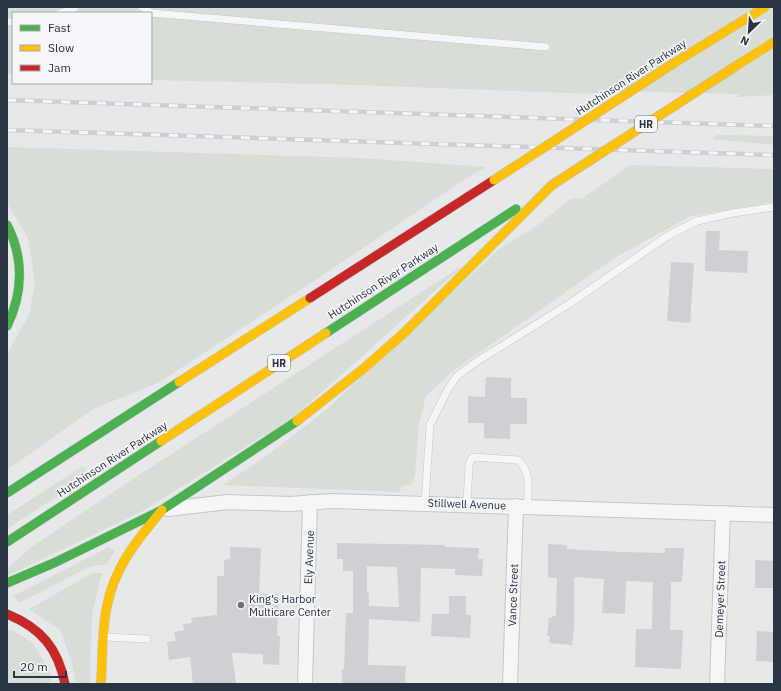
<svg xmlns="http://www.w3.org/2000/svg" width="781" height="691" font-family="'IBM Plex Sans',sans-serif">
<rect width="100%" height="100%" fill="#e6e8ea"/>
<g fill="#d6ded6">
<path d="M7 7H774V95L736 97 740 94 602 91 597 94 358 85 151 80V13H13V75H7Z"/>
<path d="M717 135 774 136V145L712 139Z"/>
<path d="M7 147 361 158 486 167 470 176 314 281 158 383 93 409 7 470V354L29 315 35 282 28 238 7 203Z"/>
<path d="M630 165 774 169V202L691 216 616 257 453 371 426 396 419 423 415 475 411 485 401 486 400 492 223 485 265 457 325 411 499 249 535 227 571 199 583 198Z"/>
<path d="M465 264 294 417 141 512 7 576V569L30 548 136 477Z"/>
<path d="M83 466 89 475 7 529V515Z"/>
<path d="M109 547 115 551 107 564 91 566 19 603 13 596Z"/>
<path d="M93 573H103L101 577 92 614 90 684H76L71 660 60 630 29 609Z"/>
<path d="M12 630 33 643 51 674V684H7V631Z"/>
</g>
<g fill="#ced0d3" fill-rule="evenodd">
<path d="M706 231H720L719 250 748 251 747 273 705 271Z"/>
<path d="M671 262 694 263 690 323 667 321Z"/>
<path d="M486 377 511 378V398H527V424H510V439L484 438V423H468V396L485 397Z"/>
<path d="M337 543 445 545V547L479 548 478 559H483L482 576 455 575V569L421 568 420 622 369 619 368 665 406 666 405 684H342V669H344L346 613H353V571H343V559H337ZM367 566 397 567 399 607 369 606V593H367Z"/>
<path d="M548 544 567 545V549L623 552 665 553V548H684L682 582H671L670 630H683L681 669 635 667 636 629H652L653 582 626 581 625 614 602 613 604 579 574 577V628L572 645 549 643 550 636H547L549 618H552V616H556L557 578H548Z"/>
<path d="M230 547 261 548 259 594H279L277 636H280L279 665 263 664V654L232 653 236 684H193L190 657 169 660 167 642 176 641 174 632 184 630 183 624 192 623 191 618 217 615V576H224V560L230 559Z"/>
<path d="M755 560 774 561V588H755Z"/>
<path d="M449 596H466V615H471L470 638 431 636 432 614H449Z"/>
<path d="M757 631 774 632V662L756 661Z"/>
</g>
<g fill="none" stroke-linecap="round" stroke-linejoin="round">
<defs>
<g id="lane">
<path d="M142 7 151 13"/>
<path d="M61 13 72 10 75 7"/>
<path d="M151 13 546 47"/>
<path d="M7 22H13"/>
<path d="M425 503 430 425 448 389 457 376 476 362 569 304 669 235 697 221 733 213 774 207"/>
<path d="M467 504 469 466 470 461 473 457 518 460C532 472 528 490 527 507"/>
<path d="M105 637 147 639"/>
</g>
<g id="street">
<path d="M168 509 228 502 290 504 332 501 774 515"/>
<path d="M305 684 310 502"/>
<path d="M510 684 516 506"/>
<path d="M717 684 723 513"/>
</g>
<g id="fast">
<path d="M7 225C24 258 23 293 7 326"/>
<path d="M326 333 516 209"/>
<path d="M7 493 179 382"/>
<path d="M7 542 161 441"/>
<path d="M7 583 56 562 162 510 297 421"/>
</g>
<g id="slow">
<path d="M674 63 765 7"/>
<path d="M739 64 774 42"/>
<path d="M179 382 310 298"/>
<path d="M297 421 363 369 404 333 552 185"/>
<path d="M161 441 326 333"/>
<path d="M101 684C103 646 101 607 118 573 129 549 146 530 162 510"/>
</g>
<g id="jam">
<path d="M310 298 494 180"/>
<path d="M7 614C41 628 58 648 65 684"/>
</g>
</defs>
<use href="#lane" stroke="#c4c6c8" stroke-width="8"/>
<use href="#street" stroke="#c4c6c8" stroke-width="16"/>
<use href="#fast" stroke="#c2c5c8" stroke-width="10"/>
<use href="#slow" stroke="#c2c5c8" stroke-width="10"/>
<use href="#jam" stroke="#c2c5c8" stroke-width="10"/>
<use href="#lane" stroke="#f5f6f7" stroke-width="7"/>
<use href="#street" stroke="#f5f6f7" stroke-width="14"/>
<use href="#fast" stroke="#4caf50" stroke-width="9"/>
<use href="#slow" stroke="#ffc107" stroke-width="9"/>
<use href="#jam" stroke="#c62828" stroke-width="9"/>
<defs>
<g id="rail">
<path d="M7 100 774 126"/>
<path d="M7 130 774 155"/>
</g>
</defs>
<use href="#rail" stroke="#cecfd2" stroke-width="4.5"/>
<use href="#rail" stroke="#f4f6f9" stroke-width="3" stroke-dasharray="9" stroke-linecap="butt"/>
<defs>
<g id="slow-bridge">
<path d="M494 180 674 63"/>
<path d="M552 185 739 64"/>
</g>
</defs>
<use href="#slow-bridge" stroke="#b8bbbf" stroke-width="10" stroke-linecap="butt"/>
<use href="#slow-bridge" stroke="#ffc107" stroke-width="9"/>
</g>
<circle fill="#6c737f" stroke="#f4f6f9" stroke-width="1.5" cx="241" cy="605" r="4"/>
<g text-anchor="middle" stroke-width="3.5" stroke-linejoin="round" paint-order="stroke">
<g fill="#f4f6f9" stroke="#676e7b" stroke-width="1">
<rect x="635" y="116" width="22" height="16" rx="3"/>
<rect x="268" y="355" width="22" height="16" rx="3"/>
</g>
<g font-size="10" font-weight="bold" fill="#2b3445">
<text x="646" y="128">HR</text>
<text x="279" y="367">HR</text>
</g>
<g font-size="11" fill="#2b3445" stroke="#f4f6f9">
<text transform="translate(631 77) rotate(-33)" y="4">Hutchinson River Parkway</text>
<text transform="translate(383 281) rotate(-33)" y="4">Hutchinson River Parkway</text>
<text transform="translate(112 459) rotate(-33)" y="4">Hutchinson River Parkway</text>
<text transform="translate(467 504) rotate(2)" y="4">Stillwell Avenue</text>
<text transform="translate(309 557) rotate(-88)" y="4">Ely Avenue</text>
<text transform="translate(513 595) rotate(-88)" y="4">Vance Street</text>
<text transform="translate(720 599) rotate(-88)" y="4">Demeyer Street</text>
</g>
<g font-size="11" fill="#2b3445" stroke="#f4f6f9" text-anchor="start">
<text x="249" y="603">King’s Harbor<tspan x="249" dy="13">Multicare Center</tspan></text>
</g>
</g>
<rect width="781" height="691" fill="none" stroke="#2b3445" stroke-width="16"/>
<rect x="12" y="12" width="140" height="72" fill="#f4f6f9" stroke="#a4a8b1"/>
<rect x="20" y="25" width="20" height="6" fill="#4caf50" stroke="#a4a8b1"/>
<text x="48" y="32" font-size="12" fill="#2b3445">Fast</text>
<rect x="20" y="45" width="20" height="6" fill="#ffc107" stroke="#a4a8b1"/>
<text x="48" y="52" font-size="12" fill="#2b3445">Slow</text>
<rect x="20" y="65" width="20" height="6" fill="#c62828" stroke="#a4a8b1"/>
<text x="48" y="72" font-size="12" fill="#2b3445">Jam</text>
<g transform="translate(749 32) rotate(205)" stroke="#f4f6f9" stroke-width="3" paint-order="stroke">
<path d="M0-3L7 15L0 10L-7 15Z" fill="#2b3445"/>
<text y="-6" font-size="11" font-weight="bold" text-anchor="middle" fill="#2b3445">N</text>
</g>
<path d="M14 671v6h52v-6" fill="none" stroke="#2b3445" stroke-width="2"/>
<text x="20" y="671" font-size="12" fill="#2b3445" stroke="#f4f6f9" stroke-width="3" paint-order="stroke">20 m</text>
</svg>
